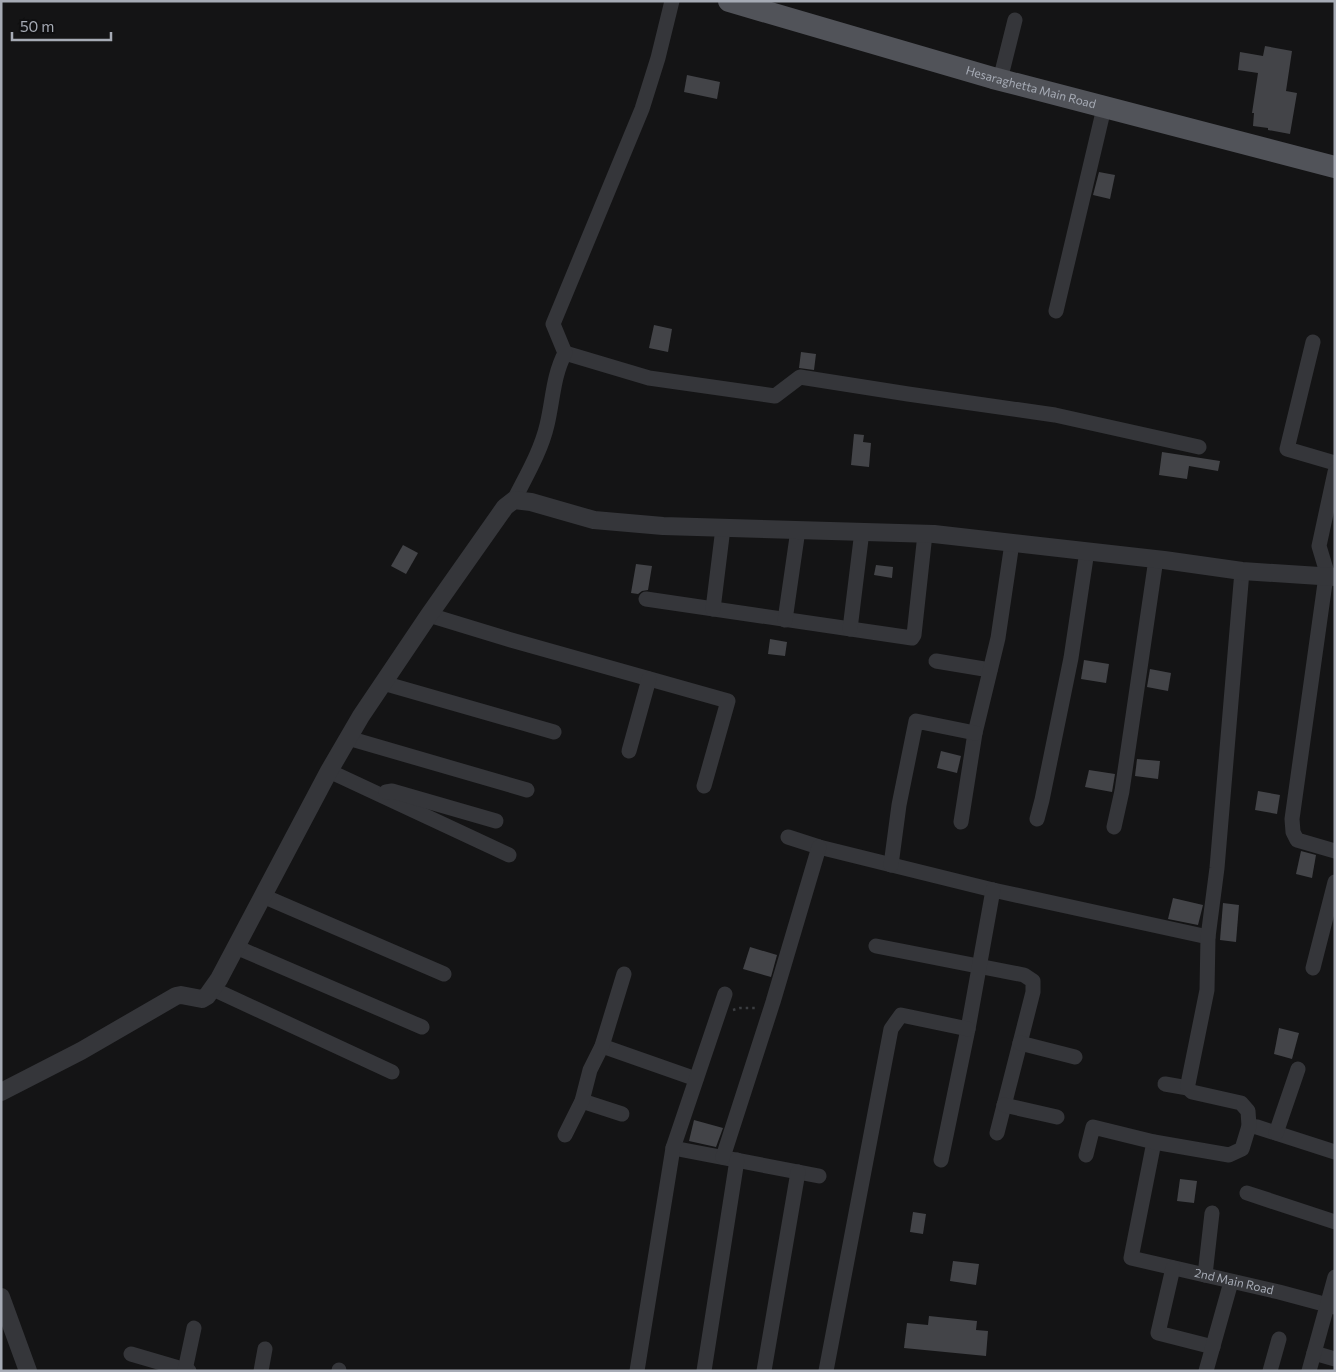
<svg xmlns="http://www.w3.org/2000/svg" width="1336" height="1372" font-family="Commissioner,sans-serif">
<rect width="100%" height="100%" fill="#141415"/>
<g fill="#434448">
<path d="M1265 46 1292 51 1286 91 1297 93 1290 134 1268 130V128L1253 126 1254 113H1252L1258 73 1238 70 1240 52 1263 56Z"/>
<path d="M687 75 720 82 717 99 684 92Z"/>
<path d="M1099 172 1115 175 1110 199 1093 195Z"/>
<path d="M654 325 672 329 668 352 649 348Z"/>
<path d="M801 352 816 354 814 370 799 368Z"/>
<path d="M854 434 864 435 863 442 871 443 869 467 851 465Z"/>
<path d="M1162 452 1220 461 1218 471 1189 466 1187 479 1159 475Z"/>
<path d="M403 545 418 553 406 574 391 566Z"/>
<path d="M636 564 652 566 648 590 642 591 638 594 631 593Z"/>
<path d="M876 565 893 567 892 578 874 575Z"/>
<path d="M770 639 787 642 785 656 768 654Z"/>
<path d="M1084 660 1109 664 1106 683 1081 679Z"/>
<path d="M1150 669 1171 673 1168 691 1147 687Z"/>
<path d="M941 751 961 756 957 773 937 768Z"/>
<path d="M1137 759 1160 761 1158 779 1135 776Z"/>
<path d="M1089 770 1115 774 1112 792 1085 787Z"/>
<path d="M1258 791 1280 795 1277 814 1255 810Z"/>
<path d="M1301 851 1316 855 1312 878 1296 874Z"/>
<path d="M1173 898 1203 905 1198 925 1168 919Z"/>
<path d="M1223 903 1239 905 1236 942 1220 940Z"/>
<path d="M750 947 777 955 771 977 743 969Z"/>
<path d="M1279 1028 1299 1033 1292 1059 1274 1054Z"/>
<path d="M694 1120 723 1128 716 1147 689 1141Z"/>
<path d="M1180 1179 1197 1181 1194 1203 1177 1201Z"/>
<path d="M913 1212 926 1214 923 1234 910 1232Z"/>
<path d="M953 1261 979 1264 976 1285 950 1281Z"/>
<path d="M929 1316 977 1321 976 1330 988 1331 986 1356 904 1348 907 1323 928 1325Z"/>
</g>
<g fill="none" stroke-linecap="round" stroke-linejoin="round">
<path stroke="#3b3d41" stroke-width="2.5" stroke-dasharray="2.5 4" stroke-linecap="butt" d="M733 1010 740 1008H758"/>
<g stroke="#35363a" stroke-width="15">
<path d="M1000 80 1015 20"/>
<path d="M1056 311 1104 108"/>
<path d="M1313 342 1287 449 1335 463"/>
<path d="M565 353 649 378 775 396 800 377 908 394 1055 415 1199 447"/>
<path d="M514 500C526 476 541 451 547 425 553 400 553 376 565 353L553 324 642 109 658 58 672 1"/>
<path d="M1326 576 1292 819 1293 832 1297 840 1335 851"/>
<path d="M1328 576 1319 546 1335 472"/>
<path d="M646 599 912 638 914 635 925 534"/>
<path d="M713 609 723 528"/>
<path d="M429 615 511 640 728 701 704 786"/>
<path d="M785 620 798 530"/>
<path d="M850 629 862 531"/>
<path d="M936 661 990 670"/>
<path d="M383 683 554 732"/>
<path d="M348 738 527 790"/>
<path d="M629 751 649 679"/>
<path d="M329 771 509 855"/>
<path d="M386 792 392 791 496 821"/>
<path d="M1037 819 1042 800 1071 658 1087 551"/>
<path d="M961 822 975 733 998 638 1012 543"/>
<path d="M1114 827 1122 791 1156 559"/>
<path d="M788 837 819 847 993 890 1208 937"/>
<path d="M891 865 899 805 916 721 975 733"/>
<path d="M263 896 444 974"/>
<path d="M876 946 1024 975 1033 981V992L997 1133"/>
<path d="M236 947 422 1027"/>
<path d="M1313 968 1335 882"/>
<path d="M213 989 392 1072"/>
<path d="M1020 1043 1075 1057"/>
<path d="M602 1046 696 1079"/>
<path d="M1165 1084 1188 1088"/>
<path d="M582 1101 622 1114"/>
<path d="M1004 1105 1057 1117"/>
<path d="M1249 1126 1257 1127 1335 1152"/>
<path d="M1276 1133 1298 1069"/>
<path d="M565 1135 582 1101 590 1070 602 1046 624 974"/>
<path id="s1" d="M1154 1142 1131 1258 1279 1292 1335 1307"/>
<path d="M673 1148 819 1176"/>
<path d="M1086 1155 1093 1127 1154 1142 1229 1155 1242 1149 1249 1126 1248 1111 1241 1103 1192 1092 1188 1088V1084L1207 990 1208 937 1217 868 1242 571"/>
<path d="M723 1157 773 1002 819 847"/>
<path d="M941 1160 968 1029 993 890"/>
<path d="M1247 1193 1335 1222"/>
<path d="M1173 1268 1158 1333 1213 1347"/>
<path d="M1205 1275 1212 1213"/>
<path d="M1314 1353 1335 1359"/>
<path d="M131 1354 189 1371"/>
<path d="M185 1370 194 1328"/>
<path d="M261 1371 265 1349"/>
<path d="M339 1371V1370"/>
<path d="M637 1371 673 1148 725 994"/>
<path d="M704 1371 737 1160"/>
<path d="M764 1371 798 1172"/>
<path d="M826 1371 891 1029 901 1015 968 1029"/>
<path d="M1206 1371 1231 1282"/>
<path d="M1270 1371 1279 1339"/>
<path d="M1309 1371 1335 1277"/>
</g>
<g stroke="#35363a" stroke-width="18">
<path d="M1 1092 81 1051 176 996 181 995 202 999 207 996 219 979 329 771 361 716 429 615 505 507 514 500 531 502 594 520 663 526 934 534 1164 560 1242 571 1335 577"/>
<path d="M1 1297 28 1371"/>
</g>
<path stroke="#515359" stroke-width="22" id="s2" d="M729 1 993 78 1335 167"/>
</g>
<g text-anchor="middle" stroke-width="4" stroke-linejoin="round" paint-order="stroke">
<g font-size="12" fill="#a6abb5" stroke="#0f0f10">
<text dy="4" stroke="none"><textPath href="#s2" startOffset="314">Hesaraghetta Main Road</textPath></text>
<text dy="4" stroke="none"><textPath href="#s1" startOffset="224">2nd Main Road</textPath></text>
</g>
</g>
<rect width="1336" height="1372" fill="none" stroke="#a6abb5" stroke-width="5"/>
<path d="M12 32v8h99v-8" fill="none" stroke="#a6abb5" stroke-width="2.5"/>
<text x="20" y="32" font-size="15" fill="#a6abb5" stroke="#0f0f10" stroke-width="4" paint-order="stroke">50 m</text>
</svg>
